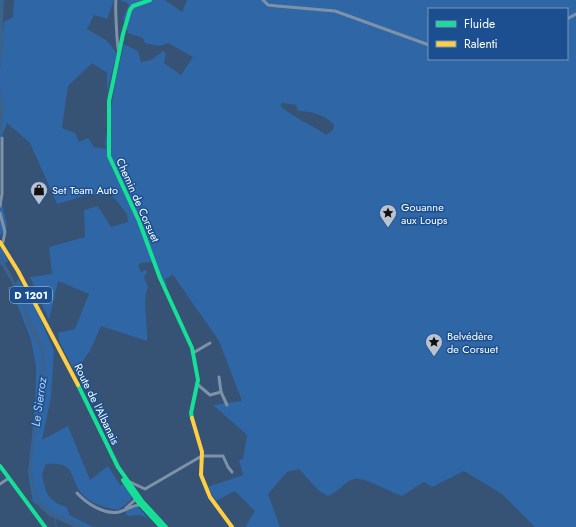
<svg xmlns="http://www.w3.org/2000/svg" width="576" height="527" font-family="Jost,sans-serif">
<rect width="100%" height="100%" fill="#365274"/>
<g fill="#2f66a5" fill-rule="evenodd">
<path d="M14 0H114L107 19 94 15 87 29 106 40 117 53 107 91V73L92 63 68 86 62 128 75 133 79 142 88 138 94 147 106 149 105 143 116 78 124 44 138 51 141 62 151 60 163 51 166 54 164 63 181 75 193 57 168 43 159 46 145 43 143 38 128 33 123 18 129 4 120 0H165L182 12 187 0H576V527H535L502 494 464 471 432 487 424 482 402 496C389 492 366 477 354 479 345 481 338 493 328 496L318 490 299 469 287 472 268 494 280 527H247L246 526 255 511 235 491 216 501 208 487 243 475 239 460 243 459 247 435 213 405 242 401 219 341 173 275 165 279 167 286H164L155 262 141 263 138 265 141 272 146 270 147 273 144 277 148 287C142 298 148 327 147 341L101 326 90 351 75 372 59 341 58 333 75 329 89 294 58 281 49 320 30 277 52 274 49 247 85 237 84 210 98 206 111 227 128 222 127 214 111 194 84 196 57 204 30 143 7 123 0 141V72L4 22 13 17ZM429 9H567V59H429ZM282 103 296 105 298 111C310 111 326 115 334 125L333 130 326 135C311 124 294 118 280 106Z"/>
<path d="M0 194 7 225 4 233 0 235Z"/>
<path d="M0 245 8 261 2 266 0 263Z"/>
<path d="M18 279 37 311 54 351 51 397 42 440 68 426 90 480 108 466 120 485H124L132 497 130 501 118 510C107 508 94 505 85 497 67 481 80 461 46 464L42 474C45 492 48 502 67 507L69 515 93 527H74L61 521 33 502 28 473 35 408 36 366 31 340 12 291Z"/>
<path d="M137 506 148 518 140 515 128 516 126 514V511Z"/>
</g>
<g fill="#3b618d">
<path d="M0 0H4C2 23 5 46 0 68Z"/>
<path d="M0 85 4 109 0 140Z"/>
<path d="M0 255 12 276 33 325 45 349 44 386 32 456V472L35 488 40 501 54 515V518L41 509 36 501 29 471 35 421 41 392 40 380 42 351C36 340 29 330 25 318 22 310 22 302 19 294 12 281 0 268 0 255Z"/>
</g>
<g fill="none" stroke-linecap="round" stroke-linejoin="round">
<path stroke="#3b618d" stroke-width="1" d="M55 517V523L57 527"/>
<path stroke="#3b618d" stroke-width="3" d="M9 288 12 295"/>
<path stroke="#3b618d" stroke-width="5" d="M49 513 81 527"/>
<g stroke="#7d92a8" stroke-width="3">
<path d="M116 0C115 5 117 48 119 53"/>
<path d="M263 0 268 5 277 6 335 11 429 45"/>
<path d="M567 19 576 14"/>
<path d="M0 206 2 194V138"/>
<path d="M0 213 5 232 3 242"/>
<path d="M193 353 210 343"/>
<path d="M219 377 221 392 227 405"/>
<path d="M197 384 210 395 221 392"/>
<path d="M202 456H223L228 467 232 472"/>
<path d="M128 481 145 489 200 457"/>
<path d="M0 484 9 478"/>
<path d="M77 493C86 503 104 515 119 512 127 510 132 505 140 505"/>
<path d="M126 508 136 499"/>
</g>
<g stroke="#16e098" stroke-width="4">
<path d="M150 0 133 6 130 10 123 34 109 101V156L139 221 160 278 192 348 198 380 191 413 192 418"/>
<path d="M78 385 118 467 142 501 166 527"/>
<path d="M0 466 45 527"/>
<path d="M123 480 138 502 161 527"/>
</g>
<g stroke="#ffcf43" stroke-width="4">
<path d="M0 242 18 271 78 385"/>
<path d="M192 418 202 452 201 475 210 497 232 527"/>
</g>
</g>
<defs>
<symbol id="shop-pin" viewBox="-11 -11 22 30"><path d="M0 17L-7.5 6A9.5 9.5 0 1 1 7.5 6Z" fill="#b9c2ce" stroke="#1b4f8f"/><path d="M-5-2.5h2.3a2.7 3.5 0 0 1 5.4 0H5L5.5 6h-11ZM-1.5-2.5h3a1.5 2.3 0 0 0-3 0Z" fill="#111"/></symbol>
<symbol id="sight-pin" viewBox="-11 -11 22 30"><path d="M0 17L-7.5 6A9.5 9.5 0 1 1 7.5 6Z" fill="#b9c2ce" stroke="#1b4f8f"/><path d="M0-6L1.8-2.2L6-1.7L2.9 1.2L3.7 5.4L0 3.3L-3.7 5.4L-2.9 1.2L-6-1.7L-1.8-2.2Z" fill="#111"/></symbol>
</defs>
<g fill-rule="evenodd">
<use href="#shop-pin" x="29" y="180" width="20" height="27"/>
<use href="#sight-pin" x="378" y="203" width="20" height="27"/>
<use href="#sight-pin" x="424" y="332" width="20" height="27"/>
</g>
<g text-anchor="middle" stroke-width="3" stroke-linejoin="round" paint-order="stroke">
<rect fill="#1b4f8f" stroke="#bbcadd" stroke-width="1" x="10" y="287" width="42" height="16" rx="3"/>
<g font-size="10" font-weight="bold" fill="#fff">
<text x="31" y="299">D 1201</text>
</g>
<g font-size="11" fill="#fff" stroke="#1b4f8f" text-anchor="start">
<text x="52" y="194">Set Team Auto</text>
<text x="401" y="211">Gouanne<tspan x="401" dy="13">aux Loups</tspan></text>
<text x="447" y="340">Belvédère<tspan x="447" dy="13">de Corsuet</tspan></text>
</g>
<g font-size="11" fill="#fff" stroke="#1b4f8f">
<text transform="translate(138 200) rotate(66)" y="4">Chemin de Corsuet</text>
<text transform="translate(97 404) rotate(64)" y="4">Route de l'Albanais</text>
</g>
<g font-size="12" font-style="italic" fill="#b5d3f5" stroke="#1b4f8f">
<text transform="translate(39 402) rotate(-82)" y="4">Le Sierroz</text>
</g>
</g>
<rect x="428" y="8" width="140" height="52" fill="#1b4f8f" stroke="#7695bc"/>
<rect x="436" y="21" width="20" height="6" fill="#16e098" stroke="#7695bc"/>
<text x="464" y="28" font-size="12" fill="#ffffff">Fluide</text>
<rect x="436" y="41" width="20" height="6" fill="#ffcf43" stroke="#7695bc"/>
<text x="464" y="48" font-size="12" fill="#ffffff">Ralenti</text>
</svg>
